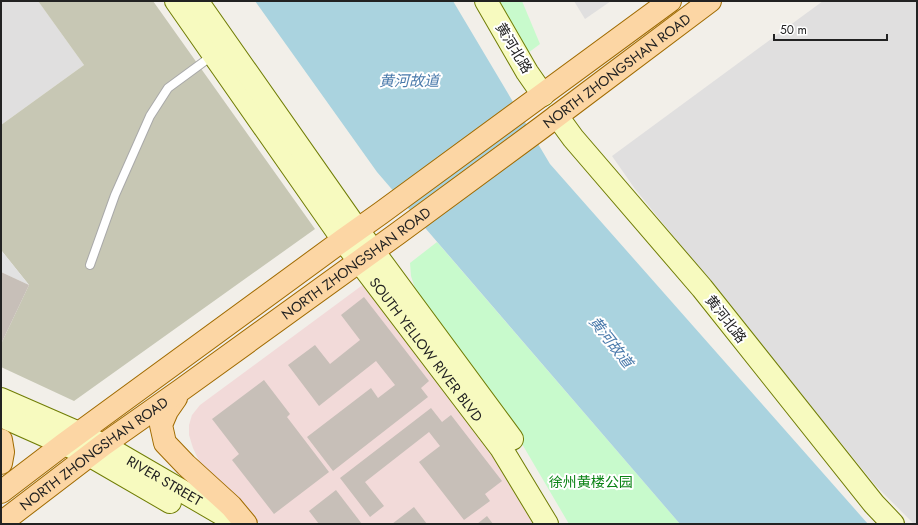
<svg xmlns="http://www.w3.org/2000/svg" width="918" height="525" font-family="Jost,'Noto Sans SC',sans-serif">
<rect width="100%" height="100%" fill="#f2efe9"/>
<g fill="#e0dfdf">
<path d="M1 1H38L84 65 1 125Z"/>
<path d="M574 1H611L585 19Z"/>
<path d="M823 1H917V524H914L876 486 635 189 612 156Z"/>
</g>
<path fill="#f2dad9" d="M368 281 492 450 539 524H263L251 519 219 491 199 461 193 448 189 435V425L192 415 200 405Z"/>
<path fill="#c7c7b4" d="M38 1H153L315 229 74 401 1 367V344L29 285 1 250V125L84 65Z"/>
<g fill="#c8facc">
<path d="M499 1H522L540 44 528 53Z"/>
<path d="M437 242 680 524H569L515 432 421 307 411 276 410 263Z"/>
</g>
<path fill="#e2e2e2" d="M1 250 29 285 1 272Z"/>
<path fill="#aad3df" d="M255 1H453L550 164 868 524H680L377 172Z"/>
<g fill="#c7bfb8">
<path d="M1 272 29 285 1 344Z"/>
<path d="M364 297 429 381 421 388 428 397 333 471 307 437 371 388 378 398 395 385 376 361 319 406 288 365 315 345 330 364 360 340 341 315Z"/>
<path d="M264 380 290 414 287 417 329 472 274 514 232 460 239 454 212 419Z"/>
<path d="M431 408 442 422 451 415 502 481 485 494 490 501 464 520 419 462 440 446 429 432 365 482 384 506 370 517 340 478Z"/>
<path d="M336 490 362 524H319L309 511Z"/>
<path d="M414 507 427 524H392Z"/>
<path d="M487 516 493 524H477Z"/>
</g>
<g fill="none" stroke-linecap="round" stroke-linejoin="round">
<defs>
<path id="lane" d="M90 265 115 195 150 116 168 88 213 55"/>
<g id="secondary">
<path id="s1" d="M176 1 343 240 501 448 547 524"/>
<path d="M197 1 357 229 512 439"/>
<path d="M486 1 527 72 543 95"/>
<path d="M557 116 573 138 702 288 874 504 893 524"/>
<path id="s2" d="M1 399 79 433 103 445 239 524"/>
<path d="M1 416 89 455 170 502"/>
</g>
<g id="primary">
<path d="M176 398 167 411 161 425 165 443 186 465 231 506 246 524"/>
<path d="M1 440 3 452 1 463"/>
<path d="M1 492 64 444 343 240 381 213 670 1"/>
<path id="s3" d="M1 523 103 445 181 390 397 234 541 128 710 1"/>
</g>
</defs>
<use href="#lane" stroke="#a9a9a9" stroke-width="10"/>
<use href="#secondary" stroke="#707d05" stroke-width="24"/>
<use href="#primary" stroke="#a06b00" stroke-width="24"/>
<use href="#lane" stroke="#fff" stroke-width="8"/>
<use href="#secondary" stroke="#f7fabf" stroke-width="22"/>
<use href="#primary" stroke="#fcd6a4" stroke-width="22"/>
</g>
<g text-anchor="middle" stroke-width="4" stroke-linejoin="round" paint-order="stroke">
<g font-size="14" fill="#222" stroke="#fff">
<text transform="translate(514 48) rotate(59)" y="5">黄河北路</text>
<text dy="5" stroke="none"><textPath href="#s3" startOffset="764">NORTH ZHONGSHAN ROAD</textPath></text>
<text dy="5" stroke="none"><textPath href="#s3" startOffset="440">NORTH ZHONGSHAN ROAD</textPath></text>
<text transform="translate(726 319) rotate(52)" y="5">黄河北路</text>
<text dy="5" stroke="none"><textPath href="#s1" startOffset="429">SOUTH YELLOW RIVER BLVD</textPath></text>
<text dy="5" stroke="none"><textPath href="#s3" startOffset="116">NORTH ZHONGSHAN ROAD</textPath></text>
<text dy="5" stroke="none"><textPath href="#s2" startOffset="183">RIVER STREET</textPath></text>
</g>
<g font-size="14" fill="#0c8416" stroke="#fff">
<text x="591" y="487">徐州黄楼公园</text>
</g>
<g font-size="15" font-style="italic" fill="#4a7aab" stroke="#fff">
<text x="409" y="86">黄河故道</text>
<text transform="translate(611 342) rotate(52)" y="5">黄河故道</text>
</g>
</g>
<rect width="918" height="525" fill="none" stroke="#222222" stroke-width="4"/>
<path d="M774 34v6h113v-6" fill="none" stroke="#222222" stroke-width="2"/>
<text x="780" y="34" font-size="12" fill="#222222" stroke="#ffffff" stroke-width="3" paint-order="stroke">50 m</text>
</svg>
